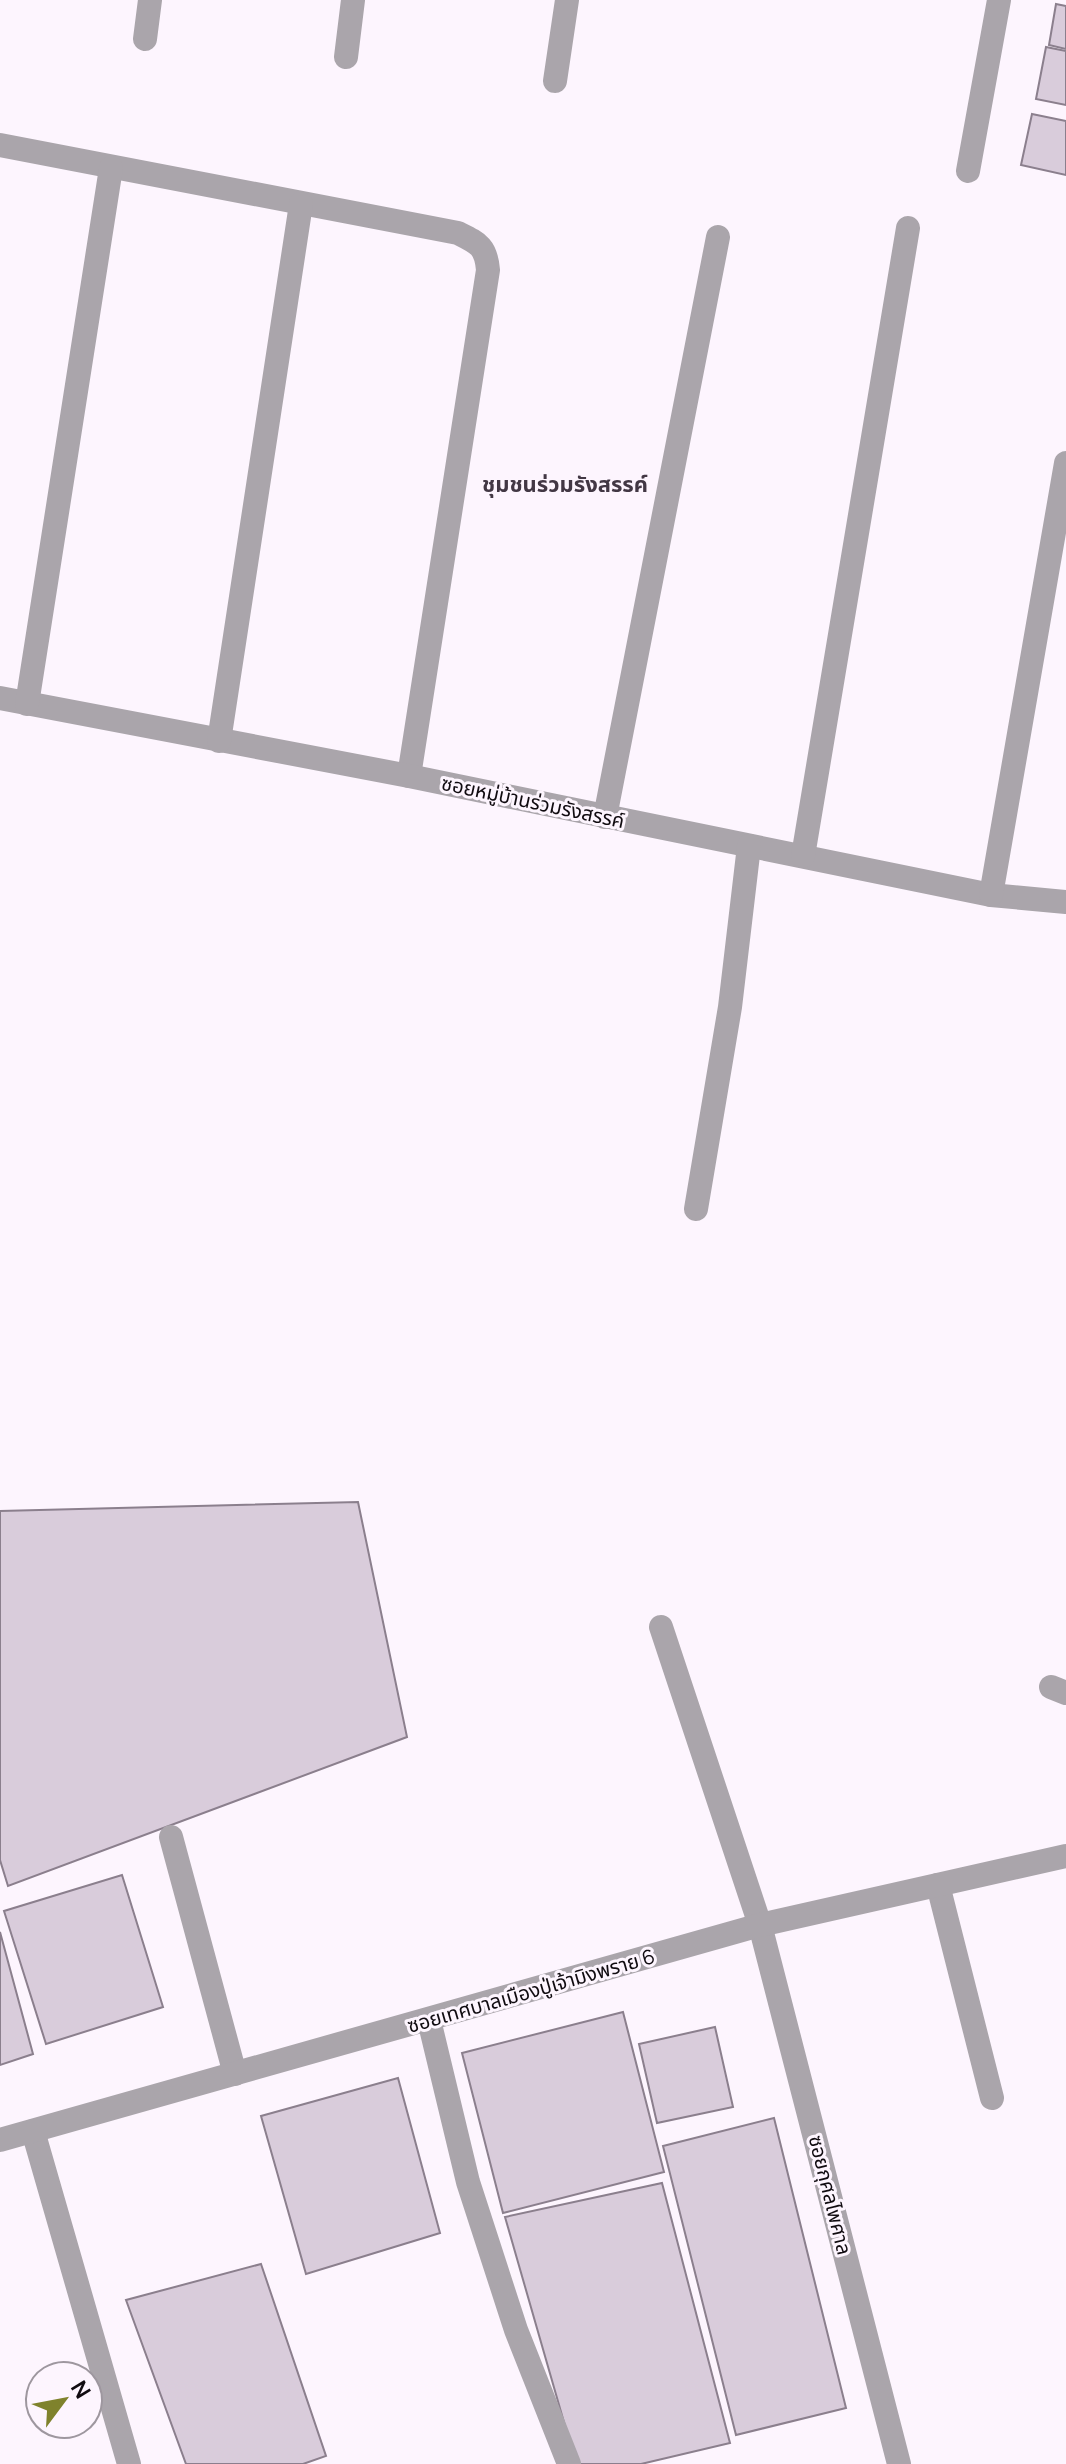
<svg xmlns="http://www.w3.org/2000/svg" width="1066" height="2464" font-family="Manrope,'Noto Sans Thai',sans-serif">
<rect width="100%" height="100%" fill="#fdf5fe"/>
<g fill="#d9ccdb" stroke="#8b7f8d" stroke-width="2">
<path d="M1056 4 1066 6V49L1049 45Z"/>
<path d="M1046 47 1066 51V105L1036 99Z"/>
<path d="M1032 114 1066 121V175L1021 165Z"/>
<path d="M358 1502 407 1737 8 1886 0 1860V1511Z"/>
<path d="M122 1875 163 2007 46 2044 4 1911Z"/>
<path d="M0 1932 33 2054 0 2065Z"/>
<path d="M623 2012 664 2172 503 2213 462 2053Z"/>
<path d="M715 2027 733 2107 657 2123 639 2044Z"/>
<path d="M398 2078 440 2233 306 2274 261 2116Z"/>
<path d="M774 2118 846 2408 736 2435 663 2146Z"/>
<path d="M662 2183 730 2443 641 2464H576L505 2217Z"/>
<path d="M261 2264 326 2456 303 2464H186L126 2300Z"/>
</g>
<g fill="none" stroke-linecap="round" stroke-linejoin="round">
<g stroke="#aaa5ab" stroke-width="24">
<path d="M145 39 150 0"/>
<path d="M346 57 353 0"/>
<path d="M555 81 567 0"/>
<path d="M0 145 458 233C478 243 486 246 488 270L409 776"/>
<path d="M968 171 999 0"/>
<path d="M0 698 409 776 991 895 1066 902"/>
<path d="M27 704 111 168"/>
<path d="M219 741 301 204"/>
<path d="M605 817 718 237"/>
<path d="M803 856 908 228"/>
<path d="M991 895 1066 463"/>
<path d="M696 1209 730 1007 749 846"/>
<path d="M661 1627 760 1925 899 2464"/>
<path d="M1051 1687 1066 1693"/>
<path d="M171 1837 235 2074"/>
<path d="M938 1885 992 2098"/>
<path d="M429 2020 468 2182 516 2330 569 2464"/>
<path d="M33 2131 129 2464"/>
<path d="M0 2140 760 1925 1066 1856"/>
</g>
</g>
<g text-anchor="middle" stroke-width="6" stroke-linejoin="round" paint-order="stroke">
<g font-size="20" fill="#100b10" stroke="#fdf5fe">
<text transform="translate(533 802) rotate(12)" y="7">ซอยหมู่บ้านร่วมรังสรรค์</text>
<text transform="translate(531 1991) rotate(-16)" y="7">ซอยเทศบาลเมืองปู่เจ้ามิงพราย 6</text>
<text transform="translate(830 2195) rotate(76)" y="7">ซอยกุศลไพศาล</text>
</g>
<g font-size="22" font-weight="bold" fill="#423744" stroke="#fdf5fe">
<text x="565" y="492">ชุมชนร่วมรังสรรค์</text>
</g>
</g>
<g transform="translate(64 2400) rotate(58)"><circle r="38" fill="#fdf5fe" stroke="#9e979f" stroke-width="2"/>
<path d="M0-6L14 30L0 20L-14 30Z" fill="#7f822c"/>
<text y="-12" font-size="22" font-weight="bold" text-anchor="middle" fill="#100b10">N</text>
</g>
</svg>
